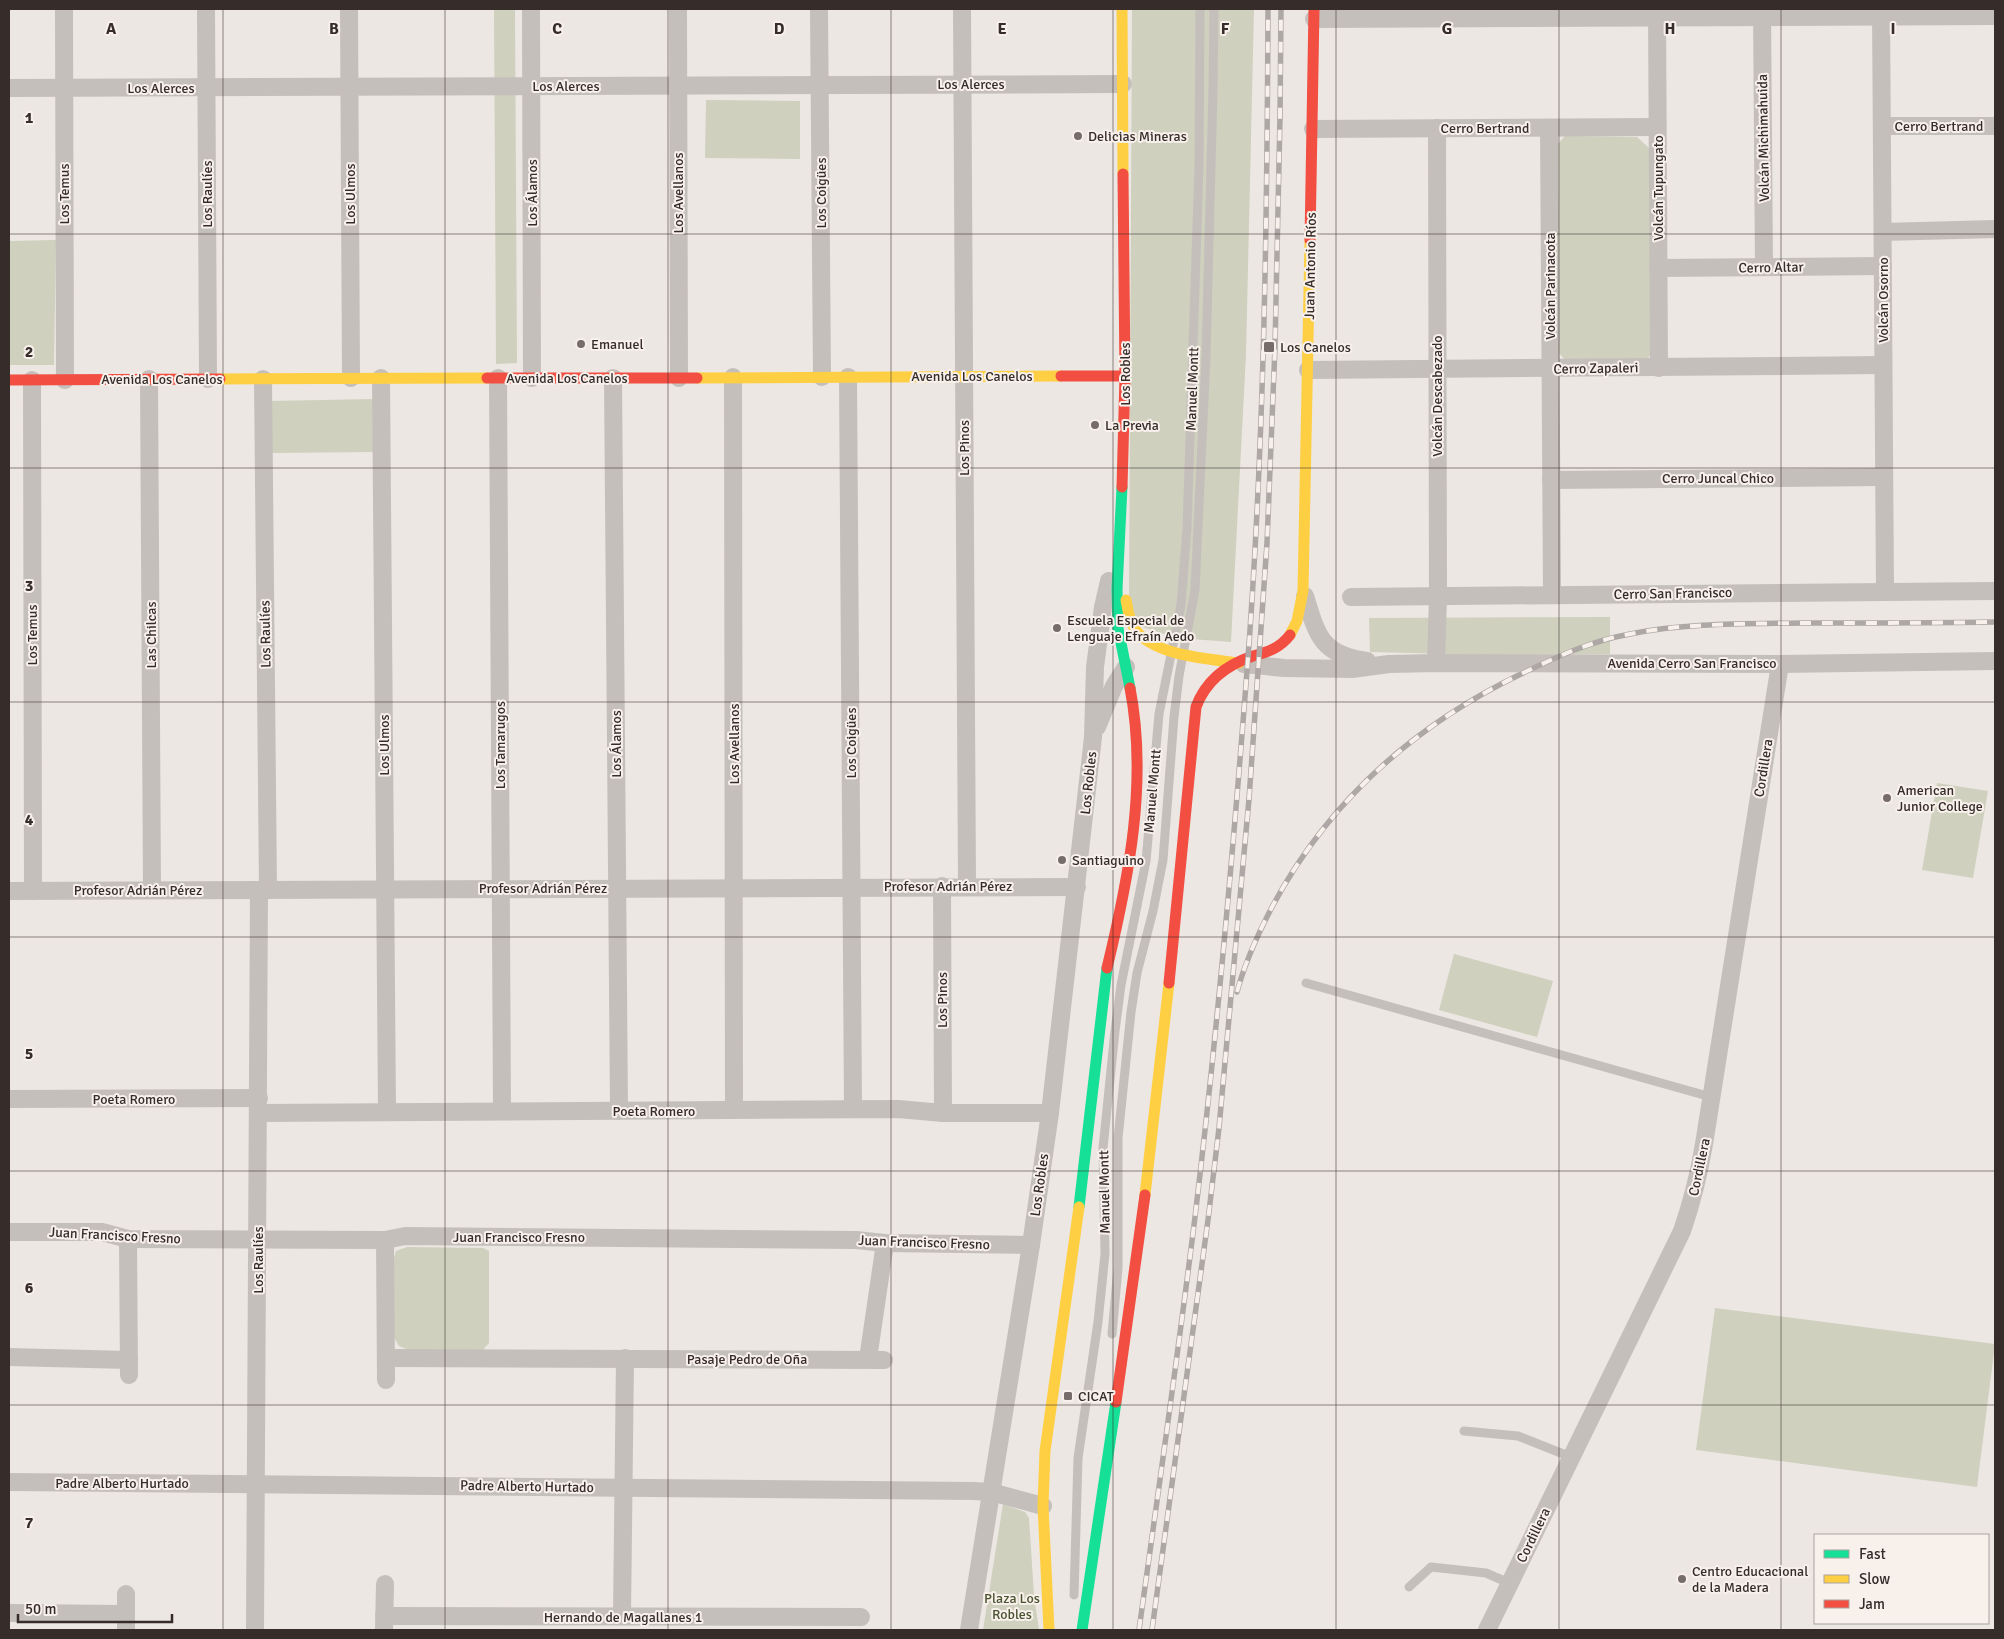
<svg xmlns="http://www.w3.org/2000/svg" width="2004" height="1639" font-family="Signika,sans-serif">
<rect width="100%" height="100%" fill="#ece7e3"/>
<g fill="#cfd0be">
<path d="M494 9H515L517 363 496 364Z"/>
<path d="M1132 9H1254L1246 354 1231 642 1177 638 1139 626 1129 606Z"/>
<path d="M706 100 800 101V159L705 158Z"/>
<path d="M1565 136 1637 137 1649 148 1653 352 1646 361 1567 362 1559 353 1557 145Z"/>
<path d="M56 240 54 365H9V241Z"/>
<path d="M373 399 374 452 271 453 270 401Z"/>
<path d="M1610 617V654L1494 655 1370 652 1369 618Z"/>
<path d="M1937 783 1988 791 1973 878 1922 870Z"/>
<path d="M1454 954 1553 981 1537 1037 1439 1010Z"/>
<path d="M407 1247 483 1248 489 1251V1343L481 1352 411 1351 399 1346 393 1336V1262L396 1251Z"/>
<path d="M1715 1308 1995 1344 1977 1487 1696 1450Z"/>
<path d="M1003 1504 1025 1512 1029 1518 1034 1595 1039 1630H983Z"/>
</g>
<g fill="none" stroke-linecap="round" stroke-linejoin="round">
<g stroke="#c5bfbc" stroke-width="9">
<path d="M1306 983 1711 1097"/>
<path d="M1112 1334 1118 1268V1138L1131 1012 1137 973 1153 911 1163 860 1174 717 1179 676 1195 590 1206 357 1213 90 1214 9"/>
<path d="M1464 1431 1518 1436 1571 1457"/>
<path d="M1409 1587 1431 1567 1486 1573 1509 1583"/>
<path d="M1074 1595 1078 1458 1098 1322 1105 1254 1103 1148 1115 1031 1121 985 1146 861 1159 714 1181 605 1187 528 1199 166 1200 9"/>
</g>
<g stroke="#c5bfbc" stroke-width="18">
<path d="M64 9 65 380"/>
<path d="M206 9 208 379"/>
<path d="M349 9 351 378"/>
<path d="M531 9 532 378"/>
<path d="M678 9 679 378"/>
<path d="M819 9 822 377"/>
<path d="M962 9 967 886"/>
<path d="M1657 9 1659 368"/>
<path d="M1762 9 1764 267"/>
<path d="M1881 9 1885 591"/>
<path d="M1314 19 1995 16"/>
<path d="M9 88 1123 84"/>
<path d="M1882 126H1995"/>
<path d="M1549 128 1552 595"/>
<path d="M1313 129 1657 127"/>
<path d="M1883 232 1995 229"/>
<path d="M1658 268 1883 266"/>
<path d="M1308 370 1883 365"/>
<path d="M733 377 734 1110"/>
<path d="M848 377 853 1109"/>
<path d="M381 378 387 1112"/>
<path d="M498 378 502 1111"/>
<path d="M613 378 619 1111"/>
<path d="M149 379 152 890"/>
<path d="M263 379 268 890"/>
<path d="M32 380 33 891"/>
<path d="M1551 480 1884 477"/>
<path d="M1305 596C1317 635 1321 655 1367 661"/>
<path d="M1351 597 1995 591"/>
<path d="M1436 663 1438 597 1437 128"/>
<path d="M1244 664 1284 668 1352 669 1389 664 1436 663 1780 664 1995 661"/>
<path d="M1097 727 1114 686 1126 667"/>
<path d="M942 886 943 1113"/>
<path d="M9 891 1077 887"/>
<path d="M9 1099 259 1098"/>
<path d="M259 1113 898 1109 943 1113H1050"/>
<path d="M9 1232H102L128 1239 385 1240 405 1236 856 1240 885 1243 1031 1245"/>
<path d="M128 1239 129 1375"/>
<path d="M385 1240 386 1380"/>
<path d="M9 1357 129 1360"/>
<path d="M386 1358 884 1360"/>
<path d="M868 1359 885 1243"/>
<path d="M9 1482 973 1491 991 1492 1043 1506"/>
<path d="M126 1594V1630"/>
<path d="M9 1613 126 1614"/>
<path d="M384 1616 861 1617"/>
<path d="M622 1616 625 1358"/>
<path d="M255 1630 259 890"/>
<path d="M384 1630 385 1584"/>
<path d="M969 1630 1031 1245 1050 1113 1093 737 1095 667 1103 607 1109 581"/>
<path d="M1487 1630 1682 1231C1692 1202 1699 1174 1704 1144L1780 664"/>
</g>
<g stroke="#16e098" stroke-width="11">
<path d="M1122 487 1117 589 1118 628 1130 688"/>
<path d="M1079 1207 1107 968"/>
<path d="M1082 1630 1116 1402"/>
</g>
<g stroke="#ffcf43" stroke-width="11">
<path d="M1122 9 1123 174"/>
<path d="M697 378 1061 376"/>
<path d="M220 379 487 378"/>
<path d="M1126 600C1128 610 1129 621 1135 629 1153 656 1210 659 1239 663"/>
<path d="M1290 635 1297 621 1303 591 1310 240"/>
<path d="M1145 1195 1169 983"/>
<path d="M1049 1630 1043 1506 1045 1451 1079 1207"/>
</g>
<g stroke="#f24e42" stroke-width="11">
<path d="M1310 240 1314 9"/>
<path d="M1061 376H1125"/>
<path d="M487 378H697"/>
<path d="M9 380 220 379"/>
<path d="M1122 487 1125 376 1123 174"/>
<path d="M1107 968C1129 877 1148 781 1130 688"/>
<path d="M1169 983 1196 707C1206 680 1226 665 1253 656 1268 652 1280 648 1290 635"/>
<path d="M1116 1402 1145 1195"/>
</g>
<defs>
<g id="rail">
<path d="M1237 992C1245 962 1258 934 1272 907 1328 802 1415 725 1521 674 1556 657 1591 641 1630 634 1686 623 1743 624 1801 623 1865 623 1930 623 1995 622"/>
<path d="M1139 1630C1158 1493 1178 1355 1195 1217 1217 1035 1233 853 1247 671 1264 451 1267 229 1268 9"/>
<path d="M1152 1630 1208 1220 1219 1128 1249 799 1267 543 1275 347 1280 117 1281 9"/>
</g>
</defs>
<use href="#rail" stroke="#ada8a6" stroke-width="5.5"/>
<use href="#rail" stroke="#f8f0eb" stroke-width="4" stroke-dasharray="11" stroke-linecap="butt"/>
</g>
<path fill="none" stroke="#362c2a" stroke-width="1" stroke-opacity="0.55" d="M223 9V1630M445 9V1630M668 9V1630M891 9V1630M1113 9V1630M1336 9V1630M1559 9V1630M1781 9V1630M9 234H1995M9 468H1995M9 702H1995M9 937H1995M9 1171H1995M9 1405H1995"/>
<g fill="#766d6b" stroke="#f8f0eb" stroke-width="2">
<circle cx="1078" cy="136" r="5"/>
<circle cx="581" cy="344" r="5"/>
<rect x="1263" y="341" width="12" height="12" rx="2.5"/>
<circle cx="1095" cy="425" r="5"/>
<circle cx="1057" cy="628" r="5"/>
<circle cx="1887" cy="798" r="5"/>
<circle cx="1062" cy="860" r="5"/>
<rect x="1063" y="1391" width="10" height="10" rx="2.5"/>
<circle cx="1682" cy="1579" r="5"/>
</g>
<g text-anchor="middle" stroke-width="4" stroke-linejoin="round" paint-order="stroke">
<g font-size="14" fill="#362c2a" stroke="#f8f0eb">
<text x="971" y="89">Los Alerces</text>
<text x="566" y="91">Los Alerces</text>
<text x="161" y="93">Los Alerces</text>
<text x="1939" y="131">Cerro Bertrand</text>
<text x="1485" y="133">Cerro Bertrand</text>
<text transform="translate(1763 138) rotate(-91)" y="5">Volcán Michimahuida</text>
<text transform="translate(1658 188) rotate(-90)" y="5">Volcán Tupungato</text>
<text transform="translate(532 193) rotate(-90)" y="5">Los Álamos</text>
<text transform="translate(678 193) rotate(-90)" y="5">Los Avellanos</text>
<text transform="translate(821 193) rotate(-90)" y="5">Los Coigües</text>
<text transform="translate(64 194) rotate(-90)" y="5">Los Temus</text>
<text transform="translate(207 194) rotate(-90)" y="5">Los Raulíes</text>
<text transform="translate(350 194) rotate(-90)" y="5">Los Ulmos</text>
<text transform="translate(1310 266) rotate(-89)" y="5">Juan Antonio Ríos</text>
<text transform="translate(1771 267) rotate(-1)" y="5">Cerro Altar</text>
<text transform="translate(1550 286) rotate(-90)" y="5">Volcán Parinacota</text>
<text transform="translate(1883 300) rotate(-90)" y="5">Volcán Osorno</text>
<text transform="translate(1596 368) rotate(-1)" y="5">Cerro Zapaleri</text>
<text transform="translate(1125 374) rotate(-90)" y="5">Los Robles</text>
<text x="972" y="381">Avenida Los Canelos</text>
<text x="567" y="383">Avenida Los Canelos</text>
<text x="162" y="384">Avenida Los Canelos</text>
<text transform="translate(1192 389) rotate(-88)" y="5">Manuel Montt</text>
<text transform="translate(1437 396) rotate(-90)" y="5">Volcán Descabezado</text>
<text transform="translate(964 448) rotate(-90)" y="5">Los Pinos</text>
<text x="1718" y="483">Cerro Juncal Chico</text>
<text transform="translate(1673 593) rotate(-1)" y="5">Cerro San Francisco</text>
<text transform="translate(265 634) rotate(-91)" y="5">Los Raulíes</text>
<text transform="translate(32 635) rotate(-90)" y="5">Los Temus</text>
<text transform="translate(151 635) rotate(-90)" y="5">Las Chilcas</text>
<text x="1692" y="668">Avenida Cerro San Francisco</text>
<text transform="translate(851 743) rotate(-90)" y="5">Los Coigües</text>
<text transform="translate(616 744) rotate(-90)" y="5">Los Álamos</text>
<text transform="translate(734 744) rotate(-90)" y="5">Los Avellanos</text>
<text transform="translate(384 745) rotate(-90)" y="5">Los Ulmos</text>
<text transform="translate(500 745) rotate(-90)" y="5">Los Tamarugos</text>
<text transform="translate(1763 768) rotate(-81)" y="5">Cordillera</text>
<text transform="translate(1088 783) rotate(-84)" y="5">Los Robles</text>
<text transform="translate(1152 791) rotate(-85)" y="5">Manuel Montt</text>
<text x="948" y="891">Profesor Adrián Pérez</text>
<text x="543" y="893">Profesor Adrián Pérez</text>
<text x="138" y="895">Profesor Adrián Pérez</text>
<text transform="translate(942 1000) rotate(-90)" y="5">Los Pinos</text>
<text x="134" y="1104">Poeta Romero</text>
<text x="654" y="1116">Poeta Romero</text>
<text transform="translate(1699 1167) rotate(-78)" y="5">Cordillera</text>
<text transform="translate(1039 1185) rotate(-82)" y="5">Los Robles</text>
<text transform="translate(1104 1192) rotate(-91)" y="5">Manuel Montt</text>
<text transform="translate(115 1235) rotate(3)" y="5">Juan Francisco Fresno</text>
<text x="519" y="1242">Juan Francisco Fresno</text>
<text transform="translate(924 1242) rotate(2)" y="5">Juan Francisco Fresno</text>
<text transform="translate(258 1260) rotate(-90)" y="5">Los Raulíes</text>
<text x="747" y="1364">Pasaje Pedro de Oña</text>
<text x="122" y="1488">Padre Alberto Hurtado</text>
<text transform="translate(527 1486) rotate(1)" y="5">Padre Alberto Hurtado</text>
<text transform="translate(1533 1535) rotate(-64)" y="5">Cordillera</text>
<text x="623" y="1622">Hernando de Magallanes 1</text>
</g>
<g font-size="14" fill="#362c2a" stroke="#f8f0eb" text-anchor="start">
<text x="1088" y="141">Delicias Mineras</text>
<text x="591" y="349">Emanuel</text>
<text x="1280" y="352">Los Canelos</text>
<text x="1105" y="430">La Previa</text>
<text x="1067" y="625">Escuela Especial de<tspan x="1067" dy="16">Lenguaje Efraín Aedo</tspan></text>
<text x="1897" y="795">American<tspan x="1897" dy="16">Junior College</tspan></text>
<text x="1072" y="865">Santiaguino</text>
<text x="1078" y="1401">CICAT</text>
<text x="1692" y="1576">Centro Educacional<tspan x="1692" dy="16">de la Madera</tspan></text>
</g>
<g font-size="14" fill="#4a5230" stroke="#f8f0eb">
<text x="1012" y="1603">Plaza Los<tspan x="1012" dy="16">Robles</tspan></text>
</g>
</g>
<g font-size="16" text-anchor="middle" font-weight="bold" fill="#362c2a" stroke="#f8f0eb" stroke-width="4" stroke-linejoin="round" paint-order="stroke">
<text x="111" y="34">A</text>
<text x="334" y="34">B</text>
<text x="557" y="34">C</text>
<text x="779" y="34">D</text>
<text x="1002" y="34">E</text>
<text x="1225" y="34">F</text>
<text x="1447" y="34">G</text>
<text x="1670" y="34">H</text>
<text x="1893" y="34">I</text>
<text x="29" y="123">1</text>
<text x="29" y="357">2</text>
<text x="29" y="591">3</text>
<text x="29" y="825">4</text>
<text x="29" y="1059">5</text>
<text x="29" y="1293">6</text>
<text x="29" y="1528">7</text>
</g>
<rect width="2004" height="1639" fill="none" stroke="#362c2a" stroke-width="20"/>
<rect x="1814" y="1534" width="175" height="90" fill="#f8f0eb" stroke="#aaa29e"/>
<rect x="1824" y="1550" width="25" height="8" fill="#16e098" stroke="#aaa29e"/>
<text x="1859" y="1559" font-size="15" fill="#362c2a">Fast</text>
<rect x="1824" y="1575" width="25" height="8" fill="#ffcf43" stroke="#aaa29e"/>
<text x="1859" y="1584" font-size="15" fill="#362c2a">Slow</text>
<rect x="1824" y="1600" width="25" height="8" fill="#f24e42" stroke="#aaa29e"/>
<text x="1859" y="1609" font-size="15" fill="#362c2a">Jam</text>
<path d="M18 1614v8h154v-8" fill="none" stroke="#362c2a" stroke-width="2.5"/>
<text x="25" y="1614" font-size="15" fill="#362c2a" stroke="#f8f0eb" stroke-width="4" paint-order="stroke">50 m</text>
</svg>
